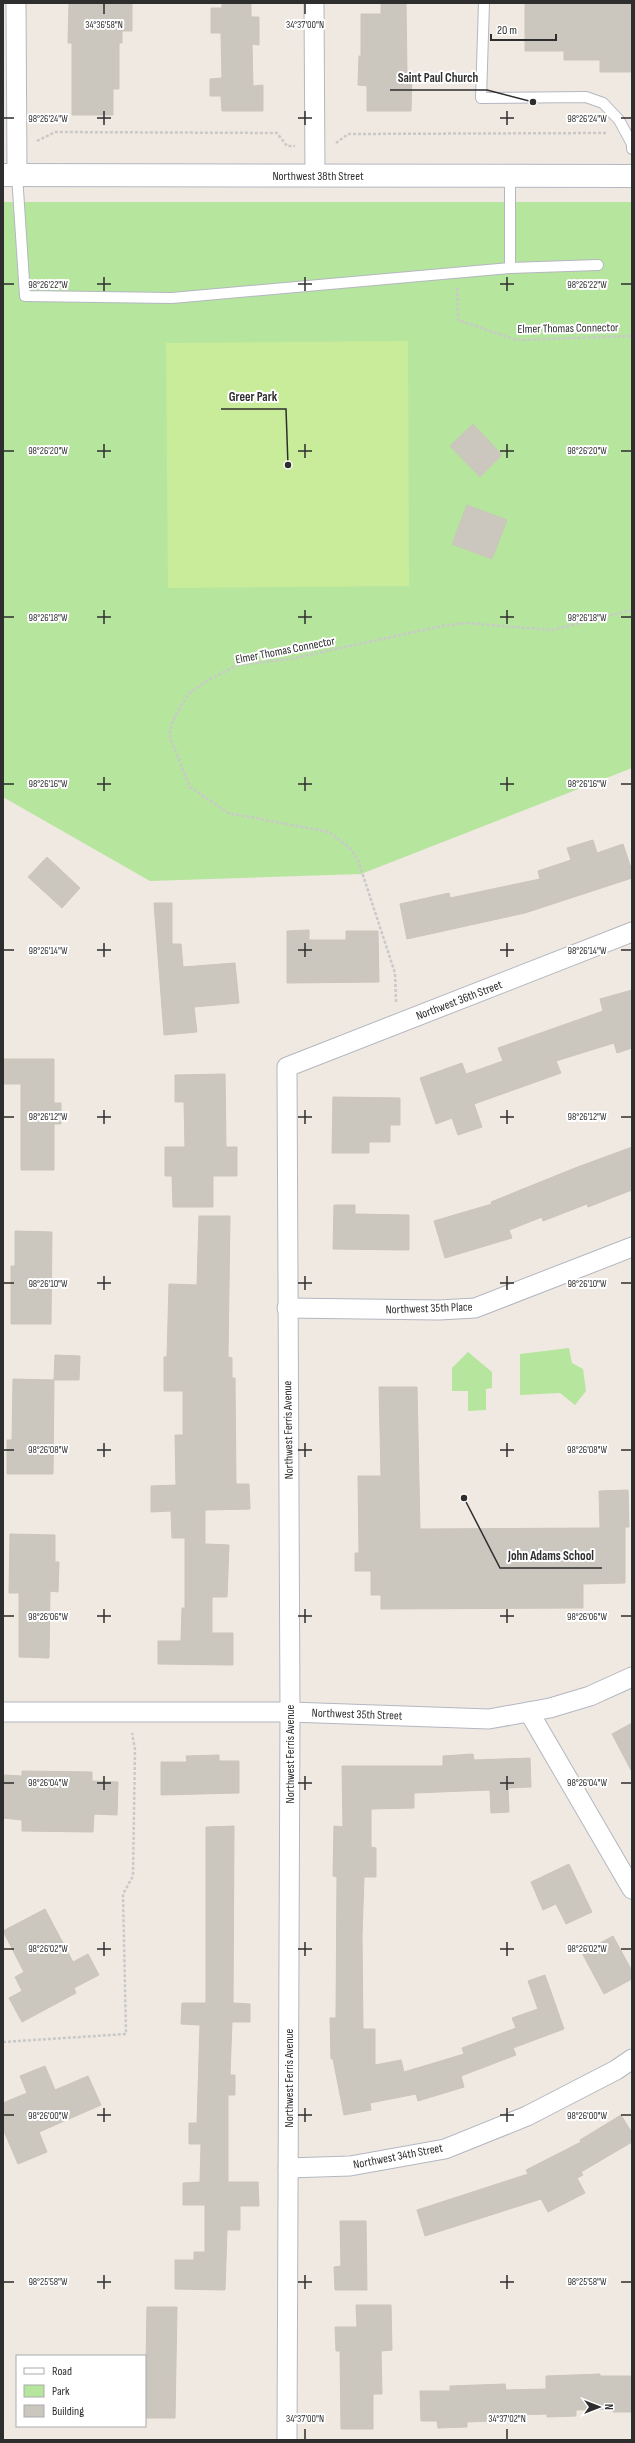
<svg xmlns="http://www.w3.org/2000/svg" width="635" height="2443" font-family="'Sofia Sans Condensed',sans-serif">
<rect width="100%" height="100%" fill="#efe9e1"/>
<g fill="#b6e59e">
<path d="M3 202H632V768L361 874 150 881 3 797Z"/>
<path d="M569 1348 572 1363 583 1369 586 1391 575 1405 560 1393 520 1395V1354Z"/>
<path d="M468 1352 492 1372V1388L486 1389V1410L468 1411V1391H452V1368Z"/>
</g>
<path fill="#c9ec9a" d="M408 341 409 586 168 588 166 343Z"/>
<g fill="#cbc7bf" stroke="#cbc5ba">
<path d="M69 3H132V31H122V43H119V89H113V115H72V43H68Z"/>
<path d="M222 3H251V17H259V45L252 44 253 86 263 85V111H222L221 96H210V79L222 78 221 33H211V8H222Z"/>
<path d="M381 3H406L407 72H412L411 111H367V86L358 85 359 56H361V14H381Z"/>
<path d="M525 3H632V72H600V60H564V51H525Z"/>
<path d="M473 424 502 455 480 477 450 446Z"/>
<path d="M467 505 507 520 492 559 452 544Z"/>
<path d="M593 840 597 853 623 844 632 871V878L525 913 407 939 400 904 449 893 450 898 540 879 538 871 571 860 567 848Z"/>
<path d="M47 857 80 888 62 908 28 877Z"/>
<path d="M154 903H172V944H181L183 967 235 963 239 1003 194 1007 197 1032 164 1035Z"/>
<path d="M309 930V940H346V931H378L379 982 287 983V931Z"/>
<path d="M632 990V1048L617 1053 614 1043 556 1061 561 1073 474 1104 482 1127 458 1135 452 1118 436 1124 420 1078 462 1063 466 1074 503 1061 498 1048 603 1011 600 999Z"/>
<path d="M3 1059H54V1103H61V1124H54V1170H21V1084H3Z"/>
<path d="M225 1074 226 1147H237V1176H213V1207H173L172 1176H165V1147H185L184 1102H175V1075Z"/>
<path d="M333 1097 400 1098V1125H390V1142H369V1153H332Z"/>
<path d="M632 1147V1190L588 1207 587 1204 543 1221 542 1217 509 1230 512 1238 445 1258 434 1221 492 1204 491 1202 575 1168Z"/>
<path d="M334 1205H355V1214L409 1215V1250L333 1249Z"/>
<path d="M199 1216H230L228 1357 232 1358V1378H235L236 1484H249L250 1509 205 1510V1544L229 1545 227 1597H212V1633H233V1665L158 1664V1641H181L182 1608H185V1538H172L171 1511 151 1512V1486L176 1485 175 1435H183V1391H164V1357H167L169 1284 197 1285Z"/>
<path d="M15 1231 52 1232 51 1324H11V1266H15Z"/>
<path d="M55 1355 80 1356 79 1380H54Z"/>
<path d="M13 1379 54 1380 53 1474H7V1440H12Z"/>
<path d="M379 1387H417L420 1529 600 1528 599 1491 628 1490 629 1527H625V1583L583 1584V1608L381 1609V1595H371V1571H355V1553H359L358 1476H381Z"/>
<path d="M10 1534 55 1535V1562H59L58 1592 50 1591 49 1658 19 1657V1593H9Z"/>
<path d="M632 1723V1772L612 1734Z"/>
<path d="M473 1754 474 1760 530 1758 531 1787 508 1788 509 1812 491 1813 490 1790 414 1793V1808L371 1809V1847L376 1848V1877H364L362 1936 363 2029H375V2065L401 2060 404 2072 464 2054 462 2048 516 2028 512 2018 538 2009 528 1981 545 1975 564 2029 513 2048 516 2055 461 2076 464 2087 418 2101 416 2094 370 2103 371 2110 344 2115 333 2059H331L330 2018H336L337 1877 333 1876 334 1826 343 1827 342 1766H443V1756Z"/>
<path d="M219 1755V1761H239V1793L161 1795V1762H187L186 1756Z"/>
<path d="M22 1771 92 1772V1781L118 1782 117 1815 94 1814 93 1832 22 1831V1820L3 1818V1775L22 1776Z"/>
<path d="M234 1826 233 2003 250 2004V2022H232L230 2075H235V2095H228V2182H258L259 2206H240V2230H227L225 2290 175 2289V2260H194V2252H205V2205H183V2183L200 2182 201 2144H189V2123H197L200 2025 181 2024 182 2003H206V1827Z"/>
<path d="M569 1864 592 1912 566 1924 556 1904 543 1910 531 1882Z"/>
<path d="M45 1909 73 1962 88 1954 99 1975 74 1988 76 1993 22 2022 9 1998 22 1991 15 1977 24 1972 3 1931Z"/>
<path d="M613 1936 632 1971V1979L604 1994 582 1953Z"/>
<path d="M45 2066 55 2090 88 2076 101 2105 39 2132 47 2152 18 2164 3 2129V2103L27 2093 20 2076Z"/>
<path d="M621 2115 632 2133V2142L581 2172 583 2175 577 2178 585 2193 548 2212 541 2199 425 2236 417 2210 528 2174 526 2170 581 2142 580 2140Z"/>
<path d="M340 2221H366L367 2290H335L334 2267 341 2266Z"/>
<path d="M356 2305H391L392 2350 381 2351 382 2394H373V2429H341L340 2351H336L335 2327H357Z"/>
<path d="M147 2307H177L175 2418H145Z"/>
<path d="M600 2374V2376H632V2412H613V2409L576 2410V2416L547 2417V2414L512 2415 513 2420 467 2422V2427L438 2428 437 2421H421L420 2391H450V2386L505 2384 506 2390 546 2389V2376Z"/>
</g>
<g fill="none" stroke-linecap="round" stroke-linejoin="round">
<defs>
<g id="lane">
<path d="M484 3 481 98 586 97 603 103 619 120 632 144V149"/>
<path d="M17 175 25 296 172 298 510 268 598 265"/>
<path d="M510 176V268"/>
</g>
<g id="street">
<path d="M16 3 17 175"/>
<path d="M314 3 315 176"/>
<path d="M287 1308 439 1310 475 1308 632 1247"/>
<path d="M3 1712H290L489 1719 550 1708 590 1696 632 1677"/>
<path d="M529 1712 632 1889"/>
<path d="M288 2168 350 2166 445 2149 527 2116 616 2070 632 2059"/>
<path d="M287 2440 290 1712 287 1067 632 932"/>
</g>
<path id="secondary" d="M3 175 632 176"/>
</defs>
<use href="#lane" stroke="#b4b7c1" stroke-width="12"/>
<use href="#street" stroke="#b4b7c1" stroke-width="21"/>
<use href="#secondary" stroke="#b4b7c1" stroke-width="24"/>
<g stroke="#c9c9c9" stroke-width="2.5" stroke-dasharray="3 2" stroke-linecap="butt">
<path d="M37 141 55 132 277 133 287 146H295"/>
<path d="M336 143 348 134 608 133"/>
<path d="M457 288 458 320 517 340 632 336"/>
<path d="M396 1002 395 973 358 860 350 848 329 832 228 813 190 787 169 735 173 720 188 694 210 679 238 665 290 659 442 626 466 623 552 630 632 610"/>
<path d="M3 2042 126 2034 123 1894 133 1876 135 1749 132 1733"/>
</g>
<use href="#lane" stroke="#fff" stroke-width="10"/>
<use href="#street" stroke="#fff" stroke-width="19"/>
<use href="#secondary" stroke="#fff" stroke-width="22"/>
</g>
<path fill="none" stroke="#2e2e2e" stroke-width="1.5" d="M104 4V14M305 4V14M104 111V125M305 111V125M507 111V125M4 118H14M97 118H111M298 118H312M500 118H514M621 118H631M104 277V291M305 277V291M507 277V291M4 284H14M97 284H111M298 284H312M500 284H514M621 284H631M104 444V458M305 444V458M507 444V458M4 451H14M97 451H111M298 451H312M500 451H514M621 451H631M104 610V624M305 610V624M507 610V624M4 617H14M97 617H111M298 617H312M500 617H514M621 617H631M104 777V791M305 777V791M507 777V791M4 784H14M97 784H111M298 784H312M500 784H514M621 784H631M104 943V957M305 943V957M507 943V957M4 950H14M97 950H111M298 950H312M500 950H514M621 950H631M104 1110V1124M305 1110V1124M507 1110V1124M4 1117H14M97 1117H111M298 1117H312M500 1117H514M621 1117H631M104 1276V1290M305 1276V1290M507 1276V1290M4 1283H14M97 1283H111M298 1283H312M500 1283H514M621 1283H631M104 1443V1457M305 1443V1457M507 1443V1457M4 1450H14M97 1450H111M298 1450H312M500 1450H514M621 1450H631M104 1609V1623M305 1609V1623M507 1609V1623M4 1616H14M97 1616H111M298 1616H312M500 1616H514M621 1616H631M104 1776V1790M305 1776V1790M507 1776V1790M4 1783H14M97 1783H111M298 1783H312M500 1783H514M621 1783H631M104 1942V1956M305 1942V1956M507 1942V1956M4 1949H14M97 1949H111M298 1949H312M500 1949H514M621 1949H631M104 2108V2122M305 2108V2122M507 2108V2122M4 2115H14M97 2115H111M298 2115H312M500 2115H514M621 2115H631M104 2275V2289M305 2275V2289M507 2275V2289M4 2282H14M97 2282H111M298 2282H312M500 2282H514M621 2282H631M305 2429V2439M507 2429V2439"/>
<g text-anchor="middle" stroke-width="4" stroke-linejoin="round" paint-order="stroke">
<g font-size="12" fill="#2e2e2e" stroke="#fff">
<text x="318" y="180">Northwest 38th Street</text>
<text transform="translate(568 328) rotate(-1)" y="4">Elmer Thomas Connector</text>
<text transform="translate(285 650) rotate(-11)" y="4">Elmer Thomas Connector</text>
<text transform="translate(459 1000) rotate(-21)" y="4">Northwest 36th Street</text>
<text transform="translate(429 1308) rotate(-2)" y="4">Northwest 35th Place</text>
<text transform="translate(288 1430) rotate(-91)" y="4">Northwest Ferris Avenue</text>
<text transform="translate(357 1714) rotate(2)" y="4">Northwest 35th Street</text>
<text transform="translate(290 1754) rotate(-90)" y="4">Northwest Ferris Avenue</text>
<text transform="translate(289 2078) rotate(-90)" y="4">Northwest Ferris Avenue</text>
<text transform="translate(398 2156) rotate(-11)" y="4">Northwest 34th Street</text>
</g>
</g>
<g font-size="10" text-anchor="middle" fill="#2e2e2e" stroke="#fff" stroke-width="4" stroke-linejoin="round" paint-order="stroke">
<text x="104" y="28">34°36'58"N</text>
<text x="305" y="28">34°37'00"N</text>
<text x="48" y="122">98°26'24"W</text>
<text x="587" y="122">98°26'24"W</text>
<text x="587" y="288">98°26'22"W</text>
<text x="48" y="288">98°26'22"W</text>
<text x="587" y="454">98°26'20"W</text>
<text x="48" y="454">98°26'20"W</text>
<text x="48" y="621">98°26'18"W</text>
<text x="587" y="621">98°26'18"W</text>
<text x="48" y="787">98°26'16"W</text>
<text x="587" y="787">98°26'16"W</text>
<text x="48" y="954">98°26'14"W</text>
<text x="587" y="954">98°26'14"W</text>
<text x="48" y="1120">98°26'12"W</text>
<text x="587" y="1120">98°26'12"W</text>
<text x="587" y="1287">98°26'10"W</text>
<text x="48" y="1287">98°26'10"W</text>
<text x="587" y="1453">98°26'08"W</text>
<text x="48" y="1453">98°26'08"W</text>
<text x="48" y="1620">98°26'06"W</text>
<text x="587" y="1620">98°26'06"W</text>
<text x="587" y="1786">98°26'04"W</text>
<text x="48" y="1786">98°26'04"W</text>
<text x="48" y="1952">98°26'02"W</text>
<text x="587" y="1952">98°26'02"W</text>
<text x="48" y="2119">98°26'00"W</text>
<text x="587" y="2119">98°26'00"W</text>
<text x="48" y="2285">98°25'58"W</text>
<text x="587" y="2285">98°25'58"W</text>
<text x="305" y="2422">34°37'00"N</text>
<text x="507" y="2422">34°37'02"N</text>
</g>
<path fill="none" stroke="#2e2e2e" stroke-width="1.5" d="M533 102L487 90H390M288 465L286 409H221M464 1498L500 1568H602"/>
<g fill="#2e2e2e" stroke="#fff" stroke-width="1.5">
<circle cx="533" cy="102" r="4"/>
<circle cx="288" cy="465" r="4"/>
<circle cx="464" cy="1498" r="4"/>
</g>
<g font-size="13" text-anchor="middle" font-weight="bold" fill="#2e2e2e" stroke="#fff" stroke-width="4" stroke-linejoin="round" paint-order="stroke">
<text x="438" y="82">Saint Paul Church</text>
<text x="253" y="401">Greer Park</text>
<text x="551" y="1560">John Adams School</text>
</g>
<rect width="635" height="2443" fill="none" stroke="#2e2e2e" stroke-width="8"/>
<rect x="16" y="2355" width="130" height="72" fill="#ffffff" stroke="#ababab"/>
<rect x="24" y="2368" width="20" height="6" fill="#ffffff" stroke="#ababab"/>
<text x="52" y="2375" font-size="12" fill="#2e2e2e">Road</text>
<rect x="24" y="2385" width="20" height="12" fill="#b6e59e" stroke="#ababab"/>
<text x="52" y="2395" font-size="12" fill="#2e2e2e">Park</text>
<rect x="24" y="2405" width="20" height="12" fill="#cbc7bf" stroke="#ababab"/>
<text x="52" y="2415" font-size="12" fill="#2e2e2e">Building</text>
<g transform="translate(599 2407) rotate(90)" stroke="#ffffff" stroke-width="3" paint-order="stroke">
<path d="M0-3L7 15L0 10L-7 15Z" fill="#2e2e2e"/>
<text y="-6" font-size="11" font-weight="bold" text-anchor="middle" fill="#2e2e2e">N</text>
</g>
<path d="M491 34v6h65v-6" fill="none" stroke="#2e2e2e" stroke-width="2"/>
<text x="497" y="34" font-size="12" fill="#2e2e2e" stroke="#ffffff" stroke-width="3" paint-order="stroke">20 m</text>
</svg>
